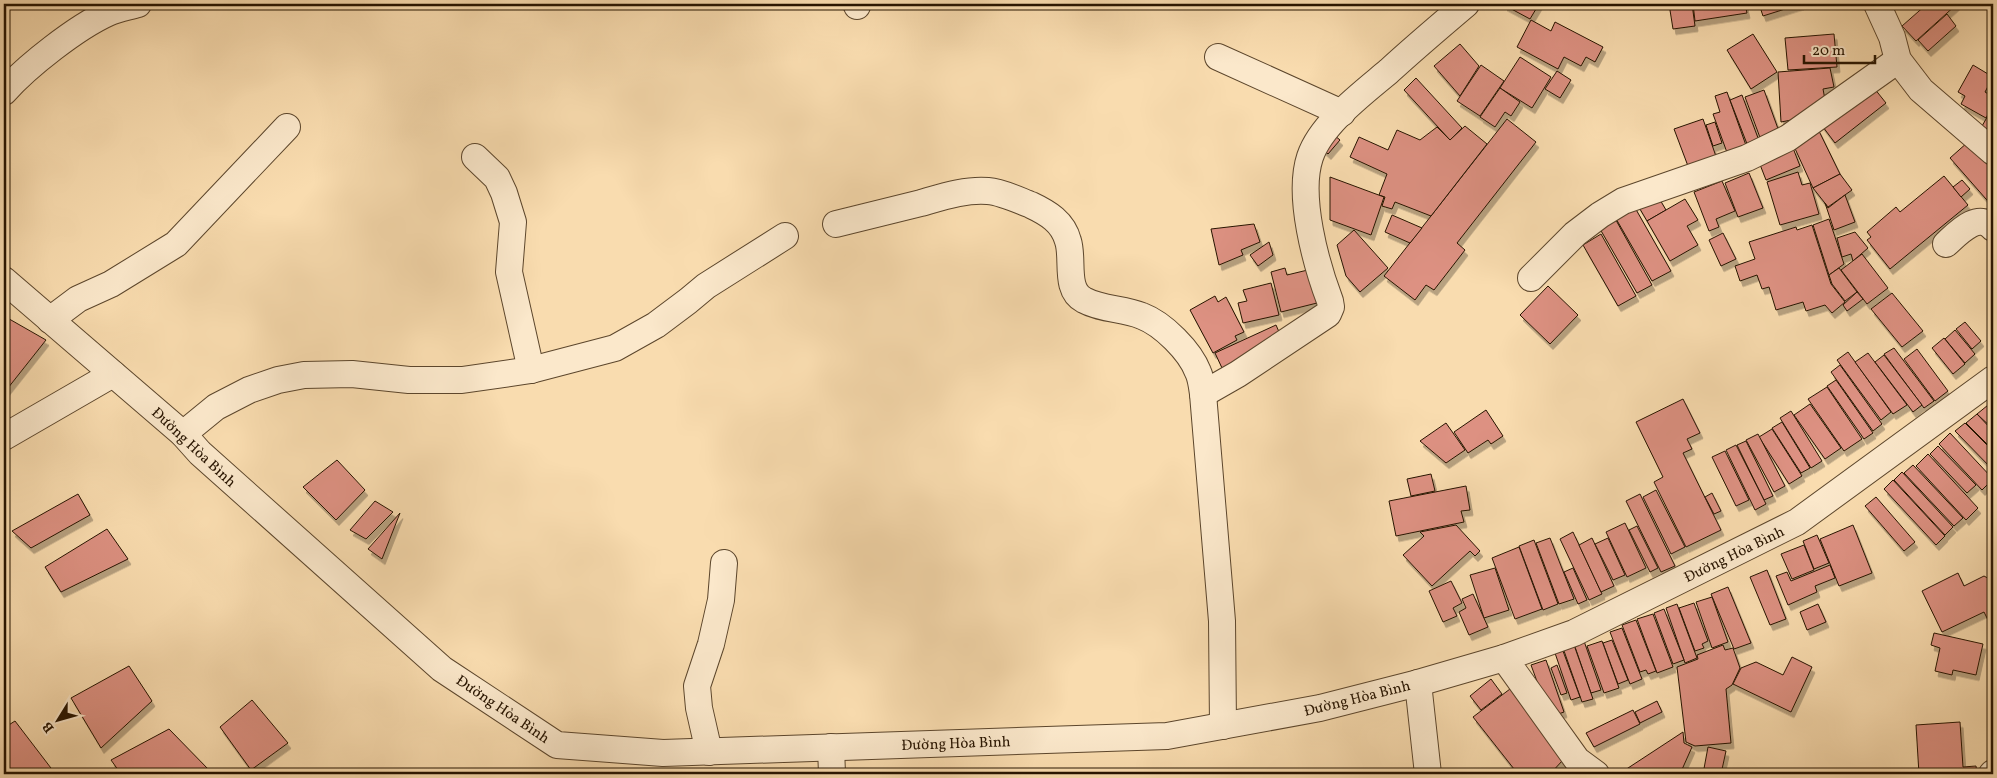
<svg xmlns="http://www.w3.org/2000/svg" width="1997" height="778" font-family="Vollkorn,serif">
<defs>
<filter id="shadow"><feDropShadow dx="3" dy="5.5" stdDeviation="0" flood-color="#0004"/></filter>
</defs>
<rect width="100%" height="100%" fill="#f9dcaf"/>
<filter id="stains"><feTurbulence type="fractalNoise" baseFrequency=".004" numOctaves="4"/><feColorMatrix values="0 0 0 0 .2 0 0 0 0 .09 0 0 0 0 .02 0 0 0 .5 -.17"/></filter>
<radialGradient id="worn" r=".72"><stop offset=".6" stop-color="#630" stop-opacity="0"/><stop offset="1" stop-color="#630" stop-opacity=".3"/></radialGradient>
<g fill="#dd9182" stroke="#271400" filter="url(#shadow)">
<path d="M1505 4H1539L1530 19 1504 5Z"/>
<path d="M1669 4H1692L1695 26 1673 29Z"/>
<path d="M1693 4H1745L1747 13 1695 21Z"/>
<path d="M1759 4H1801L1763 16Z"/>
<path d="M1927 4H1957L1916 41 1902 26Z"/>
<path d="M1947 14 1956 26 1928 51 1918 40Z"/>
<path d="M1531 20 1551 31 1555 22 1603 47 1595 62 1586 57 1581 66 1564 57 1558 69 1517 47Z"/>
<path d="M1753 34 1777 72 1751 89 1727 50Z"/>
<path d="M1834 34 1837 67 1788 70 1785 38Z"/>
<path d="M1460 44 1479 66 1460 96 1434 66Z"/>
<path d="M1520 57 1551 77 1532 108 1500 88Z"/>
<path d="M1481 65 1504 81 1480 116 1457 101Z"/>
<path d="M1973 65 1993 77 1985 92 1993 97V105L1986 118 1961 104 1965 96 1958 92Z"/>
<path d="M1830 68 1834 87 1823 89 1826 105 1807 117 1781 122 1778 72Z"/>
<path d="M1557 71 1571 80 1560 98 1545 89Z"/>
<path d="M1416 78 1462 128 1450 140 1404 90Z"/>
<path d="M1870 83 1886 103 1835 143 1820 123Z"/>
<path d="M1500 88 1520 102 1511 116 1505 112 1495 127 1480 117Z"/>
<path d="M1764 90 1781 137 1762 143 1745 97Z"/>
<path d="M1727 92 1748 151 1729 158 1713 114 1720 112 1715 96Z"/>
<path d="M1742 95 1761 146 1749 149 1730 100Z"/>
<path d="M1993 107V135L1982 126Z"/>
<path d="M1507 119 1536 142 1457 243 1465 250 1434 290 1426 285 1415 300 1384 276Z"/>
<path d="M1703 119 1719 165 1691 174 1674 129Z"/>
<path d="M1715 122 1722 143 1713 146 1706 125Z"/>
<path d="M1322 125 1340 140 1328 154 1310 138Z"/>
<path d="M1465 126 1487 144 1431 216 1395 202 1392 209 1382 206 1385 197 1379 195 1387 174 1350 157 1359 137 1388 150 1397 130 1420 140 1437 127 1450 140Z"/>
<path d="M1818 129 1840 174 1813 188 1792 142Z"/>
<path d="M1968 142 1993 170V207L1950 158Z"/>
<path d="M1793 148 1800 166 1766 180 1759 162Z"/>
<path d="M1798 172 1802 185 1810 183 1819 214 1780 225 1767 182Z"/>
<path d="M1749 173 1763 208 1738 217 1725 183Z"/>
<path d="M1840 174 1852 190 1828 207 1813 188Z"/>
<path d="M1944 176 1968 205 1890 269 1867 240 1871 237 1867 232 1896 207 1900 212Z"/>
<path d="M1330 177 1384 197 1371 235 1330 220Z"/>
<path d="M1962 180 1970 189 1961 197 1953 187Z"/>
<path d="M1722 181 1735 211 1716 219 1719 227 1709 231 1694 192Z"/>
<path d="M1656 193 1666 210 1647 221 1637 204Z"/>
<path d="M1845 195 1855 222 1834 230 1825 203 1828 208Z"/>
<path d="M1685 199 1698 220 1687 226 1698 245 1670 261 1647 221Z"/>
<path d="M1634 206 1671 271 1652 281 1615 217Z"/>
<path d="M1612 213 1652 285 1637 293 1596 222Z"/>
<path d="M1392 215 1422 228 1410 243 1385 232Z"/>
<path d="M1829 219 1844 264 1829 275 1813 225Z"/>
<path d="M1254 224 1260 242 1241 250 1243 255 1219 265 1211 229Z"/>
<path d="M1812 225 1831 284 1845 302 1832 313 1825 305 1806 311 1803 302 1776 310 1769 287 1762 289 1757 275 1740 281 1735 266 1755 259 1749 242 1796 227 1797 230Z"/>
<path d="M1354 230 1388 268 1360 292 1346 276 1337 245Z"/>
<path d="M1855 232 1868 248 1853 261 1851 254 1842 257 1837 238Z"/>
<path d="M1723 233 1736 259 1721 266 1709 240Z"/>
<path d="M1601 234 1636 296 1618 306 1583 245Z"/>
<path d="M1269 242 1273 255 1258 266 1250 255Z"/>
<path d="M1862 254 1888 288 1867 304 1841 270Z"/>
<path d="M1285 268 1287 275 1316 268 1325 301 1281 312 1271 272Z"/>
<path d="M1839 268 1857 292 1845 301 1832 284 1829 275Z"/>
<path d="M1271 283 1279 315 1243 323 1238 303 1247 301 1243 290Z"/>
<path d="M1548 286 1578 315 1550 344 1520 315Z"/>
<path d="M1857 292 1863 299 1847 311 1843 305Z"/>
<path d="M1892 293 1923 331 1902 347 1871 309Z"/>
<path d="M1215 296 1218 302 1226 297 1244 332 1235 336 1237 340 1213 353 1190 310Z"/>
<path d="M4 316 46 340 4 393Z"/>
<path d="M1965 322 1981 341 1972 349 1956 329Z"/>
<path d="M1276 325 1283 341 1222 368 1215 353Z"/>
<path d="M1955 330 1975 354 1965 363 1945 339Z"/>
<path d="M1944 338 1965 364 1953 374 1932 348Z"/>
<path d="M1894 348 1934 401 1924 408 1884 354Z"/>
<path d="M1917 349 1948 391 1935 401 1904 359Z"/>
<path d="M1848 352 1891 412 1881 420 1837 360Z"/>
<path d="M1868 353 1907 405 1893 414 1855 362Z"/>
<path d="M1884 355 1922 405 1913 412 1875 362Z"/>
<path d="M1840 365 1882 424 1873 431 1831 372Z"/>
<path d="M1836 380 1873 433 1864 439 1827 386Z"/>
<path d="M1827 387 1862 439 1844 451 1808 399Z"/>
<path d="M1683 399 1700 433 1687 439 1692 449 1683 453 1721 530 1686 547 1654 482 1663 477 1636 422Z"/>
<path d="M1993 401V429L1977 414Z"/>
<path d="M1810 404 1841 448 1825 459 1794 415Z"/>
<path d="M1486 410 1503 436 1491 444 1488 440 1468 453 1454 432Z"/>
<path d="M1791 411 1822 461 1811 468 1780 418Z"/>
<path d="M1977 414 1993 431V450L1966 423Z"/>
<path d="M1782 422 1810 468 1801 473 1772 428Z"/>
<path d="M1446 423 1465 450 1446 463 1420 441Z"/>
<path d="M1965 423 1993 451V470L1955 431Z"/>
<path d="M1772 429 1802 476 1789 484 1759 437Z"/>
<path d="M1950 433 1993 479 1982 490 1939 444Z"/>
<path d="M1758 434 1785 486 1774 492 1746 440Z"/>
<path d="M1746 441 1773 496 1764 500 1737 445Z"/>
<path d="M1736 445 1766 504 1755 510 1726 450Z"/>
<path d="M1938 446 1976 485 1967 493 1930 454Z"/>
<path d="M1725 451 1749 500 1736 506 1712 457Z"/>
<path d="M1928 454 1978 508 1966 520 1916 466Z"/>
<path d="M337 460 365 490 336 520 303 487Z"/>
<path d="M1913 465 1963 518 1954 526 1904 473Z"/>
<path d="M1902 472 1953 527 1945 535 1894 480Z"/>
<path d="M1431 474 1435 491 1411 496 1407 479Z"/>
<path d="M1893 480 1945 536 1936 545 1884 489Z"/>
<path d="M1466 486 1470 510 1461 511 1464 522 1396 536 1389 501Z"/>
<path d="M1656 490 1685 547 1671 554 1643 497Z"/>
<path d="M1712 493 1721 511 1714 514 1705 497Z"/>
<path d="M78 494 90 515 31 548 12 531Z"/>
<path d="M1640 494 1675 566 1661 572 1626 501Z"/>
<path d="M1876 497 1915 542 1904 551 1865 506Z"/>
<path d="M375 501 393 512 366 539 350 530Z"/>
<path d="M400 513 382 559 368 549Z"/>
<path d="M1625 523 1646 568 1627 577 1606 532Z"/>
<path d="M1456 525 1480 551 1475 556 1470 551 1432 586 1403 555 1424 536 1420 532Z"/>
<path d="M1853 525 1872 573 1839 586 1820 539Z"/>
<path d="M1637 526 1658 568 1650 572 1629 530Z"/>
<path d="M107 529 128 559 61 592 45 567Z"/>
<path d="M1573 532 1602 594 1589 600 1560 539Z"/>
<path d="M1817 535 1829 563 1814 569 1803 541Z"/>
<path d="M1550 538 1574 599 1559 604 1536 543Z"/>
<path d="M1592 538 1614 586 1601 592 1579 545Z"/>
<path d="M1608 538 1625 575 1613 580 1595 544Z"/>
<path d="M1534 540 1558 604 1543 610 1519 546Z"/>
<path d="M1804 545 1814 570 1792 579 1781 554Z"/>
<path d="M1519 547 1542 609 1515 619 1492 558Z"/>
<path d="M1830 565 1835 578 1815 586 1817 592 1788 605 1776 576 1787 572 1791 581Z"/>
<path d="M1495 568 1509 610 1484 618 1470 575Z"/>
<path d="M1573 568 1587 600 1578 604 1564 572Z"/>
<path d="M1767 570 1786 619 1770 625 1750 577Z"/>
<path d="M1958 573 1964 586 1984 576 1993 581V630L1984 612 1942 632 1922 591Z"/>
<path d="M1451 581 1462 603 1453 608 1457 616 1443 622 1429 591Z"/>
<path d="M1728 587 1751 643 1734 649 1711 594Z"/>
<path d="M1473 594 1488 627 1469 635 1459 612 1466 608 1462 599Z"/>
<path d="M1712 597 1728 642 1712 648 1696 602Z"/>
<path d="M1694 603 1708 641 1702 644 1704 648 1695 651 1679 608Z"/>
<path d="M1677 604 1697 658 1685 663 1666 608Z"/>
<path d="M1818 604 1826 622 1807 630 1800 612Z"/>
<path d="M1664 609 1684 660 1673 664 1654 613Z"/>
<path d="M1653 614 1673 667 1657 673 1637 619Z"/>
<path d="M1636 620 1656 671 1648 674 1646 670 1640 672 1622 625Z"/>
<path d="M1622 628 1642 679 1630 684 1610 632Z"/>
<path d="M1934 633 1983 644 1976 675 1953 670 1952 675 1935 671 1940 648 1931 645Z"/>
<path d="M1612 640 1628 680 1618 684 1603 643Z"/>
<path d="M1584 641 1601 690 1591 693 1574 644Z"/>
<path d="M1602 641 1619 688 1604 693 1587 646Z"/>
<path d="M1574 645 1593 699 1582 702 1563 648Z"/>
<path d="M1723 645 1725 650 1733 648 1740 668 1732 685 1726 689 1731 743 1695 746 1686 742 1677 667 1698 659 1697 655Z"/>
<path d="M1563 651 1580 697 1571 700 1555 653Z"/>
<path d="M1792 657 1812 667 1791 712 1733 684 1741 668 1756 662 1783 675Z"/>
<path d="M1546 660 1564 712 1550 717 1531 665Z"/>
<path d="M1557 665 1567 693 1561 695 1551 668Z"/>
<path d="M129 666 152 701 101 748 71 698Z"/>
<path d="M1491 679 1502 694 1481 710 1470 696Z"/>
<path d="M1510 689 1563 760 1550 774H1518L1473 717Z"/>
<path d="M252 700 288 743 251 770 220 727Z"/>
<path d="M1657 701 1662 712 1640 723 1635 712Z"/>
<path d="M1633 710 1640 724 1594 747 1586 733Z"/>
<path d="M15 721 54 772 47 774H4V728Z"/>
<path d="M1960 722 1963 767 1976 766 1977 774H1919L1916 725Z"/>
<path d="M169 729 210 771 205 774H121L111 760Z"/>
<path d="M1683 732 1684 743 1692 747 1680 774H1634L1625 770Z"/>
<path d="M1708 747 1726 751 1721 774H1703Z"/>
</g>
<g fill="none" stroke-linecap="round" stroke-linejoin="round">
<defs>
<g id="minor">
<path d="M1877 4 1892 37 1898 60 1921 90 1993 152"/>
<path d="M857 6V4"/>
<path d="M1218 57 1342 113"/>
<path d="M4 92C27 66 77 27 108 13 117 9 128 7 138 4"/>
<path d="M475 157 497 178 504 193 513 222 509 272 531 370"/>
<path d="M836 224C864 217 893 210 921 203 942 197 966 189 988 191 1002 192 1018 200 1031 205 1048 213 1063 222 1068 241 1074 259 1064 290 1084 300 1102 310 1124 308 1142 316 1163 324 1190 351 1198 372 1201 378 1202 387 1203 394L1222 621 1223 726"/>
<path d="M1946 244C1958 233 1978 211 1993 228"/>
<path d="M1531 278 1575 234 1600 215 1623 201 1747 158 1788 138 1898 60"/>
<path d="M4 280 183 434 200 453 442 669 557 745 663 753 1167 736 1320 708 1418 683 1504 658 1574 633 1797 522 1993 379"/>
<path d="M50 320 78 299 111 284 176 244 287 127"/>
<path d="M1203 394 1238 374 1328 314 1331 307 1330 301C1316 264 1297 196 1310 157 1321 124 1363 93 1389 71 1414 48 1440 26 1466 4"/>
<path d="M183 434 216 407 249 390 278 380 304 375 352 374 409 380H462L531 370 615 348 656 325 688 301 706 286 785 236"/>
<path d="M4 437 113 374"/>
<path d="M1504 658 1577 760 1596 774"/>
<path d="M1418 683 1428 774"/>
<path d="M831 747 832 774"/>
<path d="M709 752 699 708 697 686 711 644 721 600 724 563"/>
<path d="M1992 774 1993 773"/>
</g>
</defs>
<use href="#minor" stroke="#5c462c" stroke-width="28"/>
<use href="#minor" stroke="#fbe8cb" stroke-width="26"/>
</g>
<g text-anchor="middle" stroke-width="4" stroke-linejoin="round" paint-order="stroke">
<g font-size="15" fill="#271400" stroke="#fbe8cb">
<text transform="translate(194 447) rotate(43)" y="5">Đường Hòa Bình</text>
<text transform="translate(1734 554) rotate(-26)" y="5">Đường Hòa Bình</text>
<text transform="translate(1357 698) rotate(-14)" y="5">Đường Hòa Bình</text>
<text transform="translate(503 709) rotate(34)" y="5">Đường Hòa Bình</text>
<text transform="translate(956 743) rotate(-2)" y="5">Đường Hòa Bình</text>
</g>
</g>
<rect width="1997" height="778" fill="none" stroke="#f9dcaf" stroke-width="20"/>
<rect x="5" y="5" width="1987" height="768" fill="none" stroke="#271400" stroke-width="2.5"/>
<rect x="10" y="10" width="1977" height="758" fill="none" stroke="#271400"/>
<g transform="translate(58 720) rotate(233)" stroke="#fbe8cb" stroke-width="4" paint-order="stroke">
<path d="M0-4L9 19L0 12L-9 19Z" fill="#271400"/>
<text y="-8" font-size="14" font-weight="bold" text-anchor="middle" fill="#271400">B</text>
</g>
<path d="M1804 55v8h71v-8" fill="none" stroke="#271400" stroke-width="2.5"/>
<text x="1812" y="55" font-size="15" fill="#271400" stroke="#fbe8cb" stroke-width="4" paint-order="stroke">20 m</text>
<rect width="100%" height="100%" filter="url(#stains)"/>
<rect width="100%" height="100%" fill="url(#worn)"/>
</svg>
